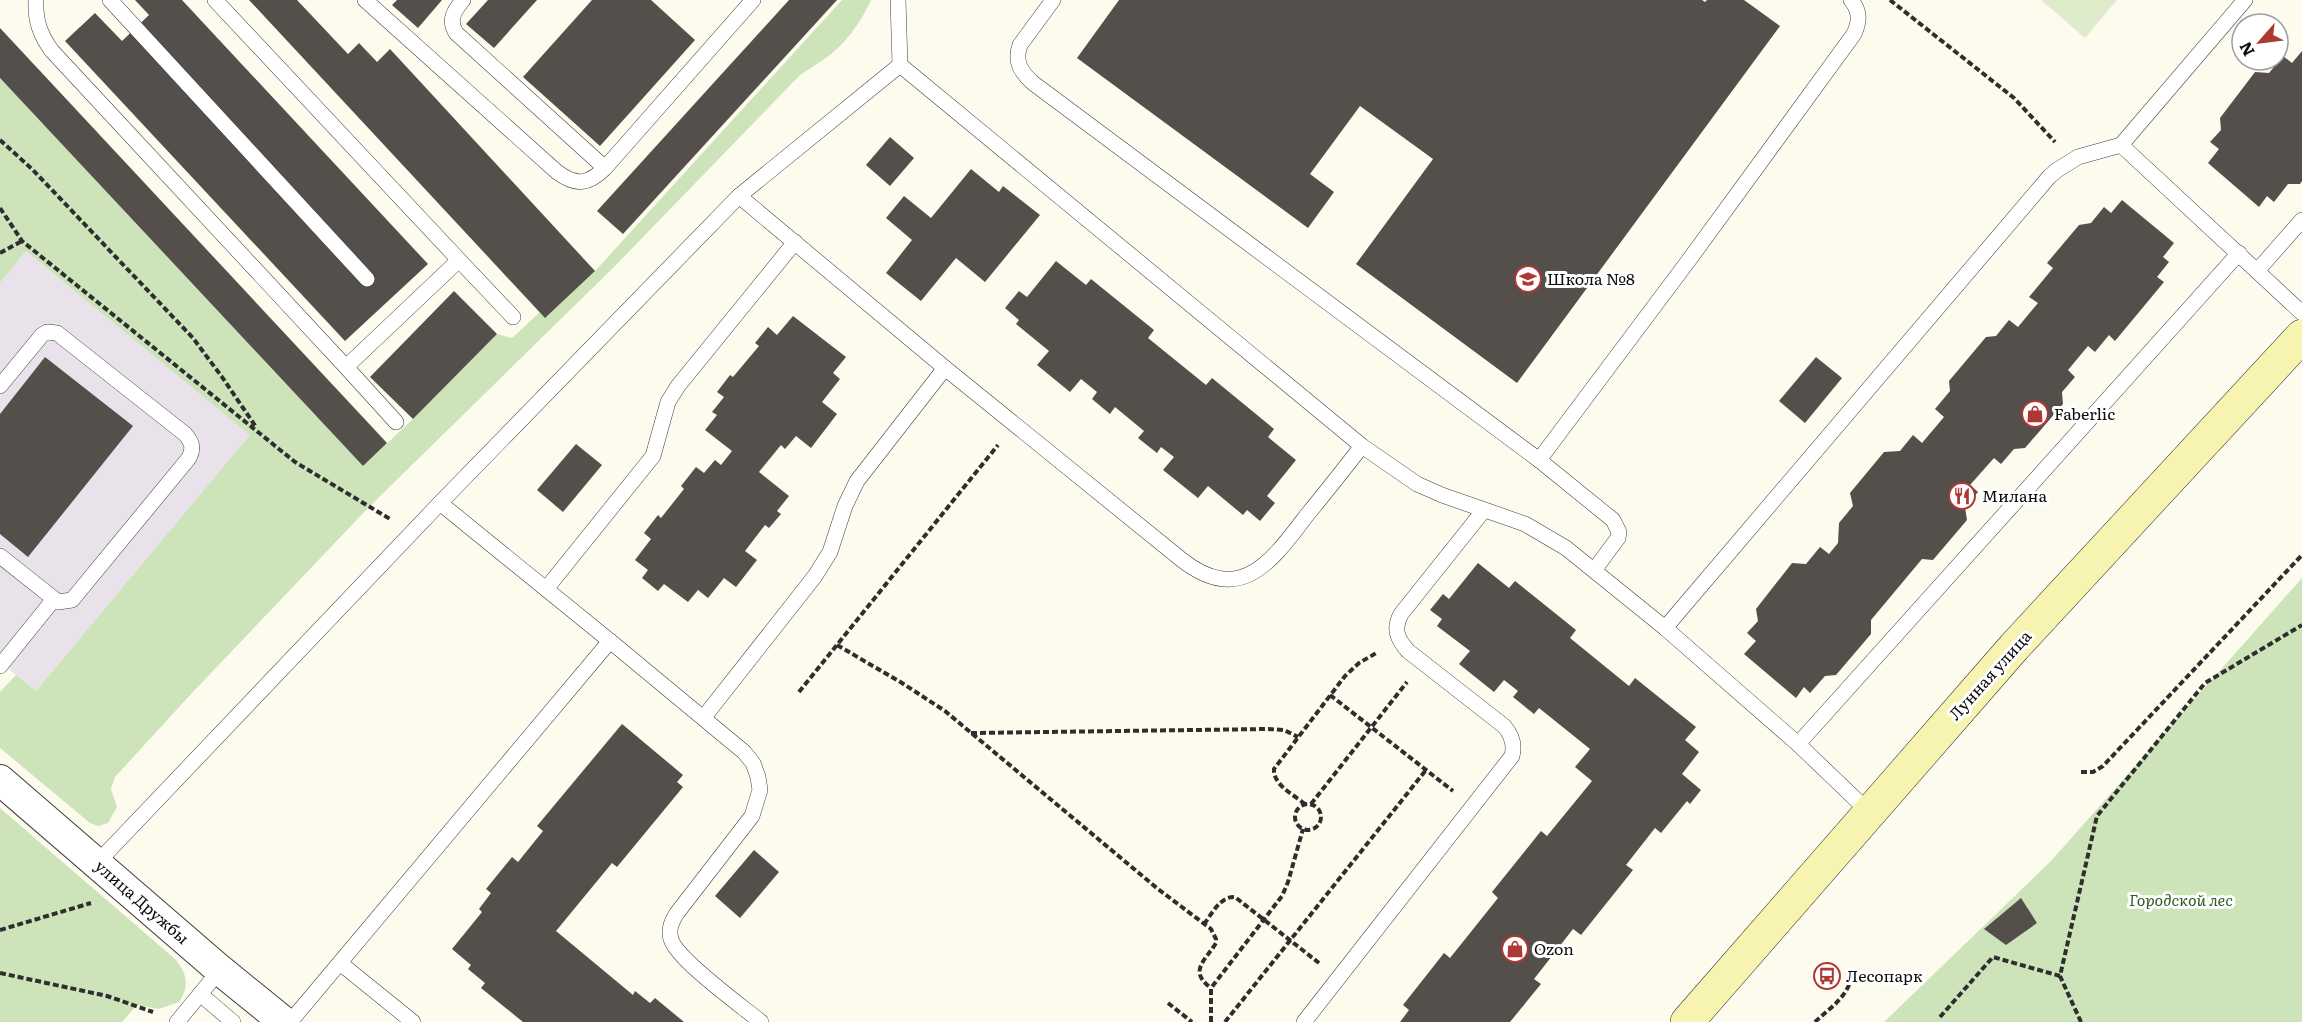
<svg xmlns="http://www.w3.org/2000/svg" width="2302" height="1022" font-family="Literata,serif">
<rect width="100%" height="100%" fill="#fdfbee"/>
<path fill="#eae2ea" d="M26 251 251 435 36 691 0 662V283Z"/>
<g fill="#cde4bb">
<path d="M842 0H871C860 24 845 45 823 60 815 65 807 70 799 76L613 268 369 507 192 693 115 777 111 789 117 807 108 823 98 826 90 823 0 748V692L16 675 36 691 250 435 26 251 0 283V78L363 466 413 419 497 334 512 338 540 312 546 317 595 271Z"/>
<path d="M2302 578V1022H1884L2051 861Z"/>
<path d="M0 808 175 959C187 973 190 986 179 1002L159 1009 137 1005 122 1022H0Z"/>
</g>
<path fill="#deeccc" d="M2041 0H2117L2085 38Z"/>
<g fill="#544f4a">
<path d="M135 0H182L428 264 345 341 65 41 95 13 122 41 149 15Z"/>
<path d="M249 0H297L348 54 359 43 377 62 390 49 595 271 545 318Z"/>
<path d="M397 0H442L418 28 392 5Z"/>
<path d="M488 0H537L494 48 466 24Z"/>
<path d="M592 0H651L695 40 600 146 523 77Z"/>
<path d="M789 0H837L623 234 597 211Z"/>
<path d="M1119 0H1702L1705 2 1707 0H1744L1780 26 1517 383 1356 264 1433 159 1360 106 1310 174 1334 192 1308 228 1077 58Z"/>
<path d="M0 28 387 443 363 466 0 78Z"/>
<path d="M2302 51V181L2300 184H2288L2274 202 2267 196 2259 207 2208 163 2219 149 2210 142 2221 130 2220 118 2255 72 2269 73 2283 56 2292 63Z"/>
<path d="M890 137 914 158 890 186 866 165Z"/>
<path d="M971 169 999 192 1003 186 1040 215 985 282 956 258 921 301 886 273 912 240 886 218 904 196 931 218Z"/>
<path d="M2122 200 2174 243 2163 257 2169 262 2157 277 2164 282 2115 341 2109 335 2095 352 2088 346 2068 370 2075 377 2062 392 2063 404 2025 448 2014 449 2001 464 1994 458 1970 485 1978 492 1965 507 1967 520 1933 560 1922 559 1871 620V634L1836 675 1825 676 1810 693 1804 687 1796 698 1744 654 1756 641 1747 633 1758 621 1756 609 1792 563 1806 564 1820 547 1829 554 1838 543 1839 523 1853 506 1850 493 1884 452 1900 451 1913 435 1922 443 1944 417 1935 409 1950 391 1949 381 1986 337 1996 336 2009 320 2018 327 2038 303 2029 297 2053 268 2047 263 2079 225 2091 223 2104 207 2111 213Z"/>
<path d="M1056 261 1086 285 1091 279 1154 330 1148 338 1206 385 1212 378 1274 429 1268 437 1296 460 1267 496 1275 503 1260 521 1247 510 1243 515 1208 486 1198 498 1163 470 1174 457 1161 447 1157 453 1138 438 1144 431 1115 407 1110 414 1092 399 1097 392 1081 379 1070 392 1037 365 1049 351 1016 324 1019 320 1005 308 1019 291 1027 297Z"/>
<path d="M454 291 497 334 413 419 370 377Z"/>
<path d="M793 316 846 357 833 373 840 379 822 402 837 414 811 448 796 436 785 449 781 445 759 472 789 496 777 511 781 514 769 528 765 525 745 551 757 560 736 587 724 578 708 598 698 590 688 602 664 584 658 591 642 578 648 570 635 560 651 539 644 533 658 515 661 518 684 489 681 486 696 467 704 473 715 460 721 465 732 451 705 430 717 415 712 412 724 397 717 392 730 375 733 377 759 346 755 343 768 327 777 335Z"/>
<path d="M45 357 133 426 28 557 0 534V414Z"/>
<path d="M1816 357 1842 378 1805 423 1779 401Z"/>
<path d="M576 444 602 465 563 512 537 490Z"/>
<path d="M1478 563 1509 588 1515 581 1576 630 1570 638 1629 686 1635 678 1696 727 1685 740 1699 752 1682 774 1701 790 1690 804 1687 801 1661 833 1655 828 1626 865 1633 870 1581 935 1573 929 1534 979 1541 984 1510 1022H1400L1409 1010 1403 1005 1444 953 1450 958 1498 898 1492 892 1541 831 1547 836 1592 781 1575 767 1590 749 1539 708 1534 714 1513 697 1518 691 1504 680 1494 692 1459 664 1470 651 1437 626 1442 619 1430 610 1443 594 1449 599Z"/>
<path d="M622 724 683 775 677 782 683 787 617 867 612 863 556 931 633 995 635 991 650 1003 655 998 684 1022H523L481 988 485 983 468 969 471 965 452 949 482 912 479 909 491 893 486 889 512 857 518 862 543 831 537 826Z"/>
<path d="M754 850 779 872 740 918 715 896Z"/>
<path d="M2021 898 2037 923 2006 945 1984 929Z"/>
</g>
<g fill="none" stroke-linecap="round" stroke-linejoin="round">
<defs>
<g id="lane">
<path d="M36 0C35 20 40 35 52 51L346 367 459 260 215 0"/>
<path d="M110 0 367 279"/>
<path d="M365 0 557 172C576 186 588 185 605 168L753 0"/>
<path d="M463 0C454 11 448 20 456 33L605 168"/>
<path d="M898 0 900 65 1362 446 1417 484 1442 495 1525 524 1566 548 1665 628 1798 744 1869 812"/>
<path d="M1053 0 1020 45C1014 62 1021 72 1033 83L1539 460 1689 260 1854 34C1860 21 1860 11 1851 0"/>
<path d="M2121 145 2302 313"/>
<path d="M739 196 945 368 1182 560C1241 606 1272 561 1307 515 1326 492 1344 469 1362 446"/>
<path d="M459 260 513 317"/>
<path d="M2257 271 2302 220"/>
<path d="M346 367 396 422"/>
<path d="M0 386 42 335 47 332 57 333 185 434C192 442 194 448 189 458L72 600 58 602 0 556"/>
<path d="M1539 460 1613 520 1619 532 1618 538 1595 569"/>
<path d="M440 503 610 641"/>
<path d="M546 589 653 456 668 402 678 386 795 242"/>
<path d="M1665 628 2049 177 2057 170 2078 157 2121 145 2245 0"/>
<path d="M0 666 54 599"/>
<path d="M704 717 815 576 830 552 845 506 857 481 945 368"/>
<path d="M1798 744 2239 253"/>
<path d="M97 863 440 503 739 196 900 65"/>
<path d="M340 963 413 1022"/>
<path d="M200 994 233 1022"/>
<path d="M177 1022 220 970"/>
<path d="M290 1022 610 641 744 752 753 763 758 777 760 790 752 816 677 913C672 921 668 929 671 939 676 959 743 1007 761 1022"/>
<path d="M1304 1022 1512 756C1515 744 1512 735 1504 726L1408 651C1397 639 1393 628 1401 614L1484 510"/>
</g>
<path id="street" d="M0 780 220 970 284 1022"/>
<path id="secondary" d="M1687 1022 2015 646 2302 336"/>
</defs>
<use href="#lane" stroke="#3f3f3f" stroke-width="16"/>
<use href="#street" stroke="#3f3f3f" stroke-width="32"/>
<use href="#secondary" stroke="#2e2e2e" stroke-width="34"/>
<g stroke="#2e2e2e" stroke-width="4" stroke-dasharray="6 3" stroke-linecap="butt">
<path d="M1890 0 2014 98 2055 142"/>
<path d="M0 140 32 169 193 338 222 377 256 427"/>
<path d="M0 208 22 241 295 462 390 519"/>
<path d="M0 253 22 241"/>
<path d="M837 645 902 683 945 711 1158 889 1211 929 1216 939V943C1205 961 1188 971 1211 988"/>
<path d="M799 692 998 445"/>
<path d="M1330 695 1453 791"/>
<path d="M971 733 1268 729 1284 730 1298 737"/>
<path d="M2081 772H2093L2103 766 2302 555"/>
<circle cx="1308" cy="817" r="13"/>
<path d="M1305 804C1294 795 1273 785 1274 769L1345 676 1359 663 1378 652"/>
<path d="M1311 804 1407 682"/>
<path d="M1204 924C1212 914 1220 896 1235 897L1319 963"/>
<path d="M0 930 91 903"/>
<path d="M0 973 107 996 153 1012"/>
<path d="M1168 1003 1192 1022"/>
<path d="M1940 1017 1993 957 2060 976"/>
<path d="M1211 1022V988L1282 896 1288 882 1303 829"/>
<path d="M1225 1022 1426 770"/>
<path d="M1815 1022C1831 1007 1851 995 1852 971"/>
<path d="M2081 1022 2060 976 2097 816 2205 683 2302 625"/>
</g>
<use href="#lane" stroke="#fff" stroke-width="15"/>
<use href="#street" stroke="#fff" stroke-width="30"/>
<use href="#secondary" stroke="#f6f4b0" stroke-width="33"/>
</g>
<defs>
<symbol id="school-ring" viewBox="-11 -11 22 22"><circle r="9.5" fill="#fff" stroke="#ad3834" stroke-width="1.5"/><path d="M0-5L7-2L0 1L-7-2ZM-4 1L0 2.5L4 1V4Q0 6-4 4Z" fill="#ad3834"/></symbol>
<symbol id="shop-ring" viewBox="-11 -11 22 22"><circle r="9.5" fill="#fff" stroke="#ad3834" stroke-width="1.5"/><path d="M-5-2.5h2.3a2.7 3.5 0 0 1 5.4 0H5L5.5 6h-11ZM-1.5-2.5h3a1.5 2.3 0 0 0-3 0Z" fill="#ad3834"/></symbol>
<symbol id="restaurant-ring" viewBox="-11 -11 22 22"><circle r="9.5" fill="#fff" stroke="#ad3834" stroke-width="1.5"/><path d="M-5-6h1v4h1v-4h1v4h1v-4h1v5L-1.5 .5V6h-2V.5L-5-1ZM5-6V6H3V1.5H1.5Q1.5-4 5-6Z" fill="#ad3834"/></symbol>
<symbol id="bus-ring" viewBox="-11 -11 22 22"><circle r="9.5" fill="#fff" stroke="#ad3834" stroke-width="1.5"/><path d="M-5-6H5V4H4V6H2V4H-2V6H-4V4H-5ZM-3.5-4V0h7V-4ZM-3.5 1.2v1.5H-2V1.2ZM2 1.2v1.5H3.5V1.2Z" fill="#ad3834"/></symbol>
</defs>
<g fill-rule="evenodd">
<use href="#school-ring" x="1513" y="264" width="30" height="30"/>
<use href="#shop-ring" x="2020" y="399" width="30" height="30"/>
<use href="#restaurant-ring" x="1947" y="481" width="30" height="30"/>
<use href="#shop-ring" x="1500" y="934" width="30" height="30"/>
<use href="#bus-ring" x="1812" y="961" width="30" height="30"/>
</g>
<g text-anchor="middle" stroke-width="6" stroke-linejoin="round" paint-order="stroke">
<g font-size="16" fill="#0c0c0c" stroke="#fff" text-anchor="start">
<text x="1547" y="285">Школа №8</text>
<text x="2054" y="420">Faberlic</text>
<text x="1982" y="502">Милана</text>
<text x="1534" y="955">Ozon</text>
<text x="1846" y="982">Лесопарк</text>
</g>
<g font-size="16" fill="#0c0c0c" stroke="#fff">
<text transform="translate(1990 675) rotate(-48)" y="6">Лунная улица</text>
<text transform="translate(142 902) rotate(41)" y="6">улица Дружбы</text>
</g>
<g font-size="16" font-style="italic" fill="#2b5d24" stroke="#fff">
<text x="2181" y="906">Городской лес</text>
</g>
</g>
<g transform="translate(2260 42) rotate(242)"><circle r="28" fill="#ffffff" stroke="#9e9e9e" stroke-width="1.5"/>
<path d="M0-4.5L10 22L0 15L-10 22Z" fill="#ad3834"/>
<text y="-9" font-size="16" font-weight="bold" text-anchor="middle" fill="#0c0c0c">N</text>
</g>
</svg>
